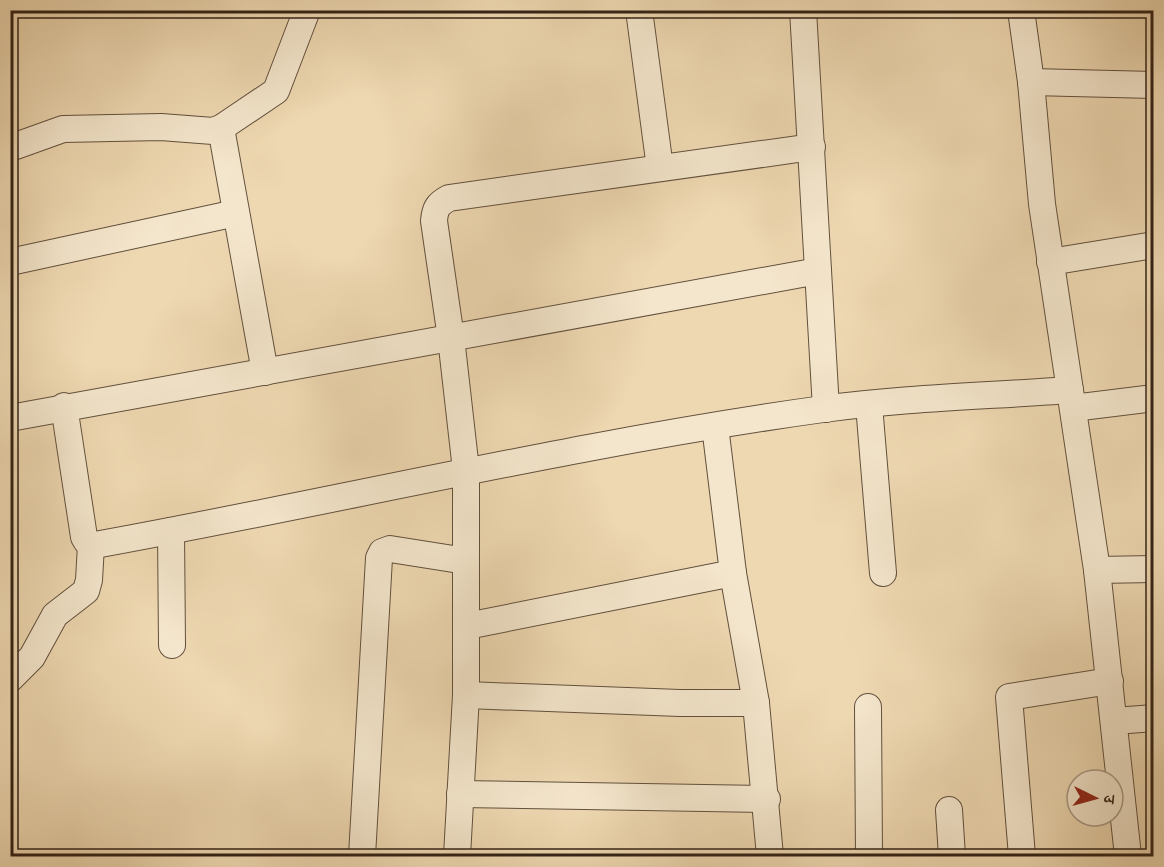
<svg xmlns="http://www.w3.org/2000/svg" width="1164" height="867" font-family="'EB Garamond','Noto Serif Devanagari',serif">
<rect width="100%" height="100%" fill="#eed8b1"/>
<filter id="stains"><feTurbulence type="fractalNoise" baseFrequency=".00333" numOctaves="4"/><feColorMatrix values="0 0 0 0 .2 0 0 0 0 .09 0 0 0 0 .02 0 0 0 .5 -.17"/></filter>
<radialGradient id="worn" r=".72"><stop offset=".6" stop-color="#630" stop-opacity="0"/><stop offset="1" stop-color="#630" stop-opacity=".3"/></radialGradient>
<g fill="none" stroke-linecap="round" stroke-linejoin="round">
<defs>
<g id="street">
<path d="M639 10 660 168"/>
<path d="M803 10 826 409"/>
<path d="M1021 10 1031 82 1042 204 1097 570 1128 856"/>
<path d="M1031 82 1154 85"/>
<path d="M221 128 265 372"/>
<path d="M10 148 63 129 161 127 213 131 221 128 276 91 307 10"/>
<path d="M10 262 236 213"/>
<path d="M1050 262 1154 245"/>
<path d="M869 405 883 573"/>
<path d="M64 406 84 537 87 542 95 545C338 501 578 443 823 409 904 398 988 396 1070 390"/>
<path d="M1073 408 1154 398"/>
<path d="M10 418 818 271"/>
<path d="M715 426 733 573 756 703 770 856"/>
<path d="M171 531 172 645"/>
<path d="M1097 570 1154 569"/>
<path d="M467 626 733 573"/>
<path d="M10 679 32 657 55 615 86 591 89 580 91 545"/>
<path d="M466 695 680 703H756"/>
<path d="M868 707 869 856"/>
<path d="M1115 721 1154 718"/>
<path d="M460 794 767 799"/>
<path d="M949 810 952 856"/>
<path d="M362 856 379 558 382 552 390 549 466 561"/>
<path d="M457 856 466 695V470L451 338 434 221C435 208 438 204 449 198L812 147"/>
<path d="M1022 856 1009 697 1110 681"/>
</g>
</defs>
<use href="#street" stroke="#62503e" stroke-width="28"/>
<use href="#street" stroke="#f4e6cc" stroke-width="26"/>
</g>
<rect width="1164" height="867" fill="none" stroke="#eed8b1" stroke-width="36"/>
<rect x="12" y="12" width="1140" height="843" fill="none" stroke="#332317" stroke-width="3"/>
<rect x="18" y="18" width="1128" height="831" fill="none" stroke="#332317" stroke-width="1.5"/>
<g transform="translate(1095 798) rotate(95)"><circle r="28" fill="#f4e6cc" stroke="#a79884" stroke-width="1.5"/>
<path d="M0-4.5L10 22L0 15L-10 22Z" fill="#8f2418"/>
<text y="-9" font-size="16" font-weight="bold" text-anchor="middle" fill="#332317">उ</text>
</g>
<rect width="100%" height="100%" filter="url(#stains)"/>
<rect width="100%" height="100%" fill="url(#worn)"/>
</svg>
